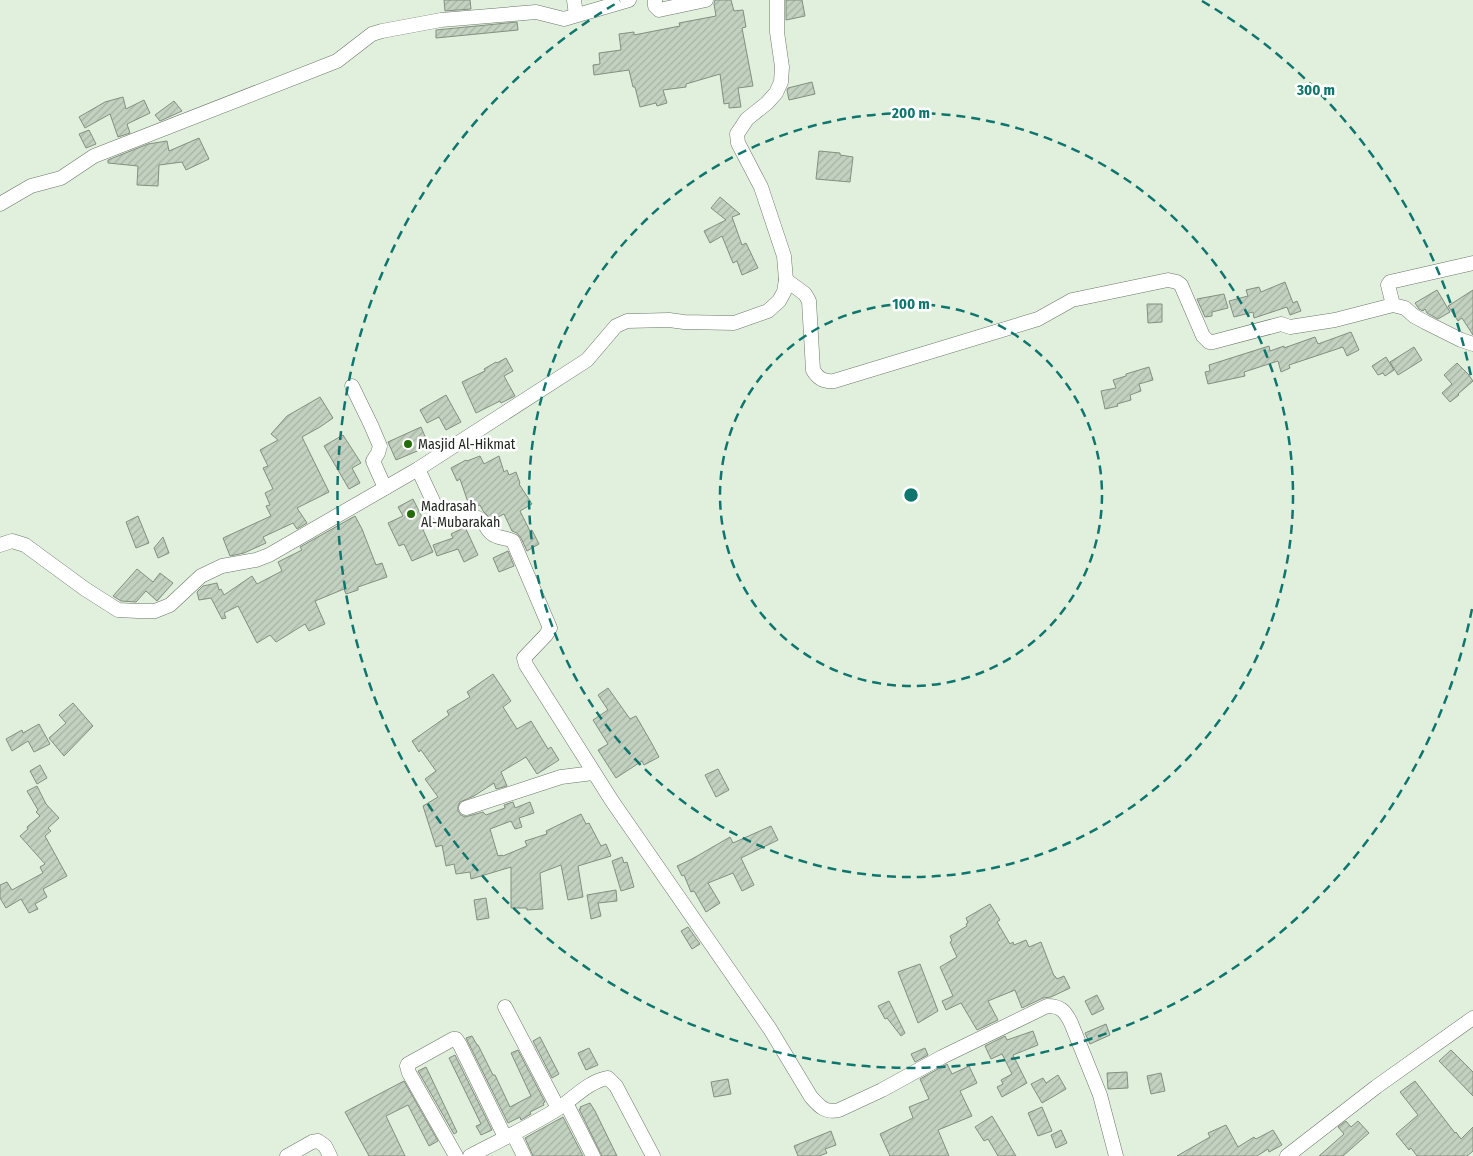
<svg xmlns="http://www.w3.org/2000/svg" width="1473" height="1156" font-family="'Fira Sans Condensed',sans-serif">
<defs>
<pattern id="building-hatch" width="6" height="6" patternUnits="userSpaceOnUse" patternTransform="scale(1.25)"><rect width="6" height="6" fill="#c3d1c0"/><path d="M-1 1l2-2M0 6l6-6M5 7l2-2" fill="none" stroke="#a7b3a5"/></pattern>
</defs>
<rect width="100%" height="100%" fill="#e1efdd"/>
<g fill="url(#building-hatch)" stroke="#838f7f">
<path d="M444 0H470L471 9 445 11Z"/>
<path d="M715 0H731L734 11 743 10 746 27 742 28 753 86 738 88 741 107 729 108V103L724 104 720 74 686 84V87L663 90 667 103 657 106 656 103 640 107 635 87H633L629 70 594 75 593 65 600 64 599 53 621 50 619 34 634 32V35L680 26 679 23 716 16 714 4Z"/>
<path d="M786 0H802L805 16 786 20Z"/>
<path d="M517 22 518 30 436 38V30Z"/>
<path d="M812 82 815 94 789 100 787 90 788 88Z"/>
<path d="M123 97 126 109 144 100 150 113 127 124 130 133 118 137 110 114 85 128 79 117 105 102Z"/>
<path d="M174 101 182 111 160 121 155 115Z"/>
<path d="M89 130 96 144 86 148 79 134Z"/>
<path d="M199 138 209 159 186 170 182 162 159 165 158 186 137 185 138 166 108 163V160L148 144 167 141 169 151Z"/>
<path d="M819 151 840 153V155L853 157 850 182 816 179Z"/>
<path d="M720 197 740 214 732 217 742 245 746 243 758 268 742 275 737 261 733 263 722 236 710 243 704 231 726 220 711 208Z"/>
<path d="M1285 282 1293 303 1297 301 1301 311 1290 315 1287 307 1254 318 1253 312 1234 317 1229 301 1248 296 1246 290 1259 287 1261 292Z"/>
<path d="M1437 290 1450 312 1438 319 1427 313 1425 309 1423 311 1419 309 1415 303Z"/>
<path d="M1473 290V335L1462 318 1458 321 1448 306Z"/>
<path d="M1224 294 1228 308 1212 312V316L1205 317 1197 299Z"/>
<path d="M1147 304H1162V322L1148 323Z"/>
<path d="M1351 332 1359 350 1347 356 1343 347 1289 365 1290 368 1281 372 1278 361 1244 372 1245 376 1208 384 1205 372 1210 371 1209 365 1269 346 1270 351 1284 346V348L1315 337 1318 344Z"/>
<path d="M1414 347 1422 360 1398 375 1390 362Z"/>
<path d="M1386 357 1394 370 1385 376 1383 373 1378 375 1372 366Z"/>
<path d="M506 358 513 371 504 376 515 396 501 403 500 401 476 413 462 382 485 371 484 369 496 362 497 363Z"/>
<path d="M1457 363 1468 374 1473 381 1458 394 1459 395 1450 402 1442 393 1452 384 1444 375Z"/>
<path d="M1149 367 1153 380 1139 384 1141 391 1130 395 1131 400 1117 404 1118 406 1105 409 1101 391 1116 388 1113 380 1126 376V374Z"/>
<path d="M446 395 461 422 446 430 439 417 427 423 420 410Z"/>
<path d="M320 397 333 418 320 427 302 437 329 492 297 508 307 523 297 529 293 523 263 537 266 543 244 553 230 556 223 538 271 516 266 506 270 505 265 493 273 489 263 468 268 466 260 450 278 440 271 434 287 416Z"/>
<path d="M421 427 429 446 396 460 388 442Z"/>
<path d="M343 435 361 463 352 468 360 483 349 489 324 446Z"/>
<path d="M480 456 484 464 499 456 504 472 507 470 509 475 516 472 520 483 519 484 532 504 520 511 530 531 532 530 539 544 527 551 521 538 517 533 512 531 504 514 492 520 483 511 480 505 470 508 460 479 457 481 451 468 466 460 467 461Z"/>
<path d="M413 499 424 521 420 523 433 552 412 561 404 544 399 546 388 523 403 516 398 507Z"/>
<path d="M138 516 149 543 136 548 126 522Z"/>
<path d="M355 516 362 529 376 565 382 563 387 577 358 587V590L346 594 344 589 315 601 325 624 309 631 305 624 276 642 270 635 257 643 238 606 224 613 226 618 222 619 211 598 199 600 197 592 203 586 217 583 219 590 221 589 224 595 252 576 257 584 282 571 278 562 302 550 300 547Z"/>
<path d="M465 527 478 555 464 562 458 549 437 556 433 545 453 538 451 534Z"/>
<path d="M163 537 169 553 158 558 154 548Z"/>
<path d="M508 551 514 566 499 572 493 558Z"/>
<path d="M137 569 153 582 160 573 173 583 157 601 146 591 136 602 121 601 113 596Z"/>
<path d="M493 674 511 701 503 707 517 729 531 721 548 749 551 747 559 760 537 774 526 757 501 772 507 786 496 789 494 783 474 796 460 802 458 806V811L461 815 465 817 483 812 486 815 505 808 504 805 513 802 515 808 530 802 534 813 519 818 522 827 515 829 511 821 490 829 498 856 502 855 503 856 527 846 525 841 547 834 546 831 581 814 586 824 589 823 601 846 606 844 611 856 578 866 583 897 568 900 561 865 540 873 543 909 527 910V908H511V867L471 879 470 872 456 874 454 864 446 866 442 845 436 847 423 806 438 797 425 779 436 771 421 750 419 752 412 741 449 715 447 711 470 697 467 692Z"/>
<path d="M608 688 630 719 636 716 651 742 659 757 644 765 642 761 616 778 598 750 608 744 593 720 608 710 598 695Z"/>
<path d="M73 703 93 726 64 756 49 738 66 723 59 715Z"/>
<path d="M39 724 50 744 34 752 28 741 12 751 6 739 22 730 23 733Z"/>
<path d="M40 765 47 778 37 784 30 771Z"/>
<path d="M718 769 729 790 716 797 705 775Z"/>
<path d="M37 786 46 804 59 818 48 828 51 831 45 836 67 876 43 889 47 897 35 904 38 909 29 913 21 899 6 908 0 898V885L7 882 12 890 43 873 40 867 45 864 20 836 28 829 27 827 40 816 36 812 38 810 27 791Z"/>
<path d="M771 826 778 840 741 858 754 885 742 891 733 873 708 883 720 903 706 912 694 891 691 892 684 875 682 876 677 866 692 859 730 837 733 843Z"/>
<path d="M622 857 624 863 627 862 634 887 621 891 612 861Z"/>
<path d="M616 890 617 901 598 903 601 916 591 919 587 895Z"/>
<path d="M486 898 489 918 477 920 474 900Z"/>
<path d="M990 904 1000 920 997 922 1010 944 1013 942 1014 945 1026 940 1029 947 1041 942 1054 976H1055L1057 979 1064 976 1070 988 1051 997 1043 998 1022 1008 1015 990 988 1001 998 1020 977 1030 961 1003 946 1010 942 1001 953 996 940 967 957 957 950 942 952 941 950 936 967 926 966 924 968 923 966 918Z"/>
<path d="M688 927 700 944 692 949 681 931Z"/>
<path d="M920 964 938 1011 918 1023 898 972Z"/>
<path d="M1097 995 1104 1009 1092 1015 1085 1001Z"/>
<path d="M889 1001 905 1033 901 1036 887 1018 885 1019 878 1006Z"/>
<path d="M1106 1024 1110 1035 1090 1044 1085 1033Z"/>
<path d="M1033 1031 1038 1045 1013 1055 1027 1083 1002 1097 997 1087 1003 1084 1001 1080 1012 1074 1002 1054 991 1059 985 1046 1005 1036 1007 1040Z"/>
<path d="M472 1036 477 1045H478L493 1075H495L510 1107 531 1096 511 1053 518 1050 545 1102 543 1103 544 1105 530 1112 531 1114 521 1120 520 1117 508 1123 466 1038Z"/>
<path d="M540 1037 559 1074 552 1078 533 1041Z"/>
<path d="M589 1048 598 1065 586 1070 578 1053Z"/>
<path d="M925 1048 928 1055 915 1062 911 1054Z"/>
<path d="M1451 1050 1473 1072V1096L1439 1061Z"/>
<path d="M455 1055 492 1130 481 1135 476 1126 481 1124 449 1058Z"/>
<path d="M947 1064 952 1074 969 1066 977 1083 960 1091 972 1116 938 1130 949 1156H890L880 1134 913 1118 909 1107 929 1099 920 1079Z"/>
<path d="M426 1067 457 1132 454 1134 418 1071Z"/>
<path d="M1127 1072 1128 1088 1108 1089 1107 1073Z"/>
<path d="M1161 1073 1165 1091 1151 1094 1147 1076Z"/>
<path d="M1058 1075 1066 1089 1042 1103 1031 1084 1043 1078 1046 1083Z"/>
<path d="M728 1079 731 1094 714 1097 711 1082Z"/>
<path d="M404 1081 438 1141 429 1146 408 1105 386 1116 405 1156H369L345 1112Z"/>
<path d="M1415 1081 1455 1133 1456 1132 1461 1139 1473 1127V1151L1467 1156H1417L1411 1148 1409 1150 1396 1134 1418 1115 1400 1092Z"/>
<path d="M590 1103 595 1111 617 1156H602L579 1109H581L580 1107Z"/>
<path d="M1042 1107 1052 1131 1038 1136 1028 1113Z"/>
<path d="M992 1116 1016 1156H998L988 1139 984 1141 975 1127Z"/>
<path d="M563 1117 583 1156H533L525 1138Z"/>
<path d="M1346 1121 1351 1127 1358 1121 1369 1133 1343 1156H1319L1344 1134 1338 1127Z"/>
<path d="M1226 1125 1238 1147 1254 1137 1256 1139 1273 1130 1282 1145 1269 1152 1268 1149 1257 1156H1177L1210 1137 1208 1133Z"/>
<path d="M1061 1130 1067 1143 1056 1148 1051 1135Z"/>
<path d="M831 1131 836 1145 825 1149 827 1153 819 1156H798L794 1146Z"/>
</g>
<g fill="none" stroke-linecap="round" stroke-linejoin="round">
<defs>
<g id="minor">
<path d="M574 0 576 15"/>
<path d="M655 0V6L659 10 706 0"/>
<path d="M0 204 31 186 61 178 94 156 337 61 372 34 382 31 441 20 536 12 564 19 629 0"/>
<path d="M786 280 805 294 809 301 813 370C818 379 824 382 834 381L1038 319 1072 300 1168 280 1177 282 1181 285 1203 336 1209 342H1213L1281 324 1290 327 1335 320 1393 305 1388 285 1390 282 1473 263"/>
<path d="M1393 305 1405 308 1414 316 1425 322 1461 340 1473 344"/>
<path d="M352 386 371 425 380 446 378 453 373 461 385 488"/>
<path d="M418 469 439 514C450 524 465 513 478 518 484 520 486 529 491 533 497 539 506 537 513 541L550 628 546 635 524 658 526 665 612 801 770 1029 811 1097C820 1107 825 1113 839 1110L882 1090 942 1057 1047 1006C1061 1006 1065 1011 1071 1023L1100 1095 1116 1156"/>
<path d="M0 545 12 541 25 545 85 589 118 610 138 611H155L170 605 201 576 222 566 256 560 269 555 418 469 587 360 616 326 627 321 669 320 684 322 734 323 768 311 779 301 784 292 786 280 784 256 761 187 738 143 737 134 747 119 767 103 776 93 781 82 782 67 777 32V0"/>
<path d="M466 808 561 777 593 773"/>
<path d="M505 1007 558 1108"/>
<path d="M566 1103 593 1156"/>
<path d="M513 1134 524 1156"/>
<path d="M287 1156 312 1142 318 1141 325 1146 330 1156"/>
<path d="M456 1156 409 1073 407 1066 408 1064 453 1039H456L460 1045 505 1137"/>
<path d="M470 1156C500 1140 531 1126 559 1108 574 1098 589 1081 608 1078L616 1086 653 1156"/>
<path d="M1287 1156 1376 1087 1473 1018"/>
</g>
</defs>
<use href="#minor" stroke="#6b7868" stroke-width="15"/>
<use href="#minor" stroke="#fff" stroke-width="14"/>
</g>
<g fill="none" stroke="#0f766e" stroke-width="2.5" stroke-dasharray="9 6">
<circle cx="911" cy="495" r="191"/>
<circle cx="911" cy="495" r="382"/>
<path d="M1472 609A573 573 0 1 1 620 1M1202 1A573 573 0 0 1 1472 381"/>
</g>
<g fill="#236c09" stroke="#fff" stroke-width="2">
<circle cx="408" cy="444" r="5"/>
<circle cx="411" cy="514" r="5"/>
</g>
<g text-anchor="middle" stroke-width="5" stroke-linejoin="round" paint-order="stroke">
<g font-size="14" fill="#212620" stroke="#fff" text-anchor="start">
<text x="418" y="449">Masjid Al-Hikmat</text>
<text x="421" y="511">Madrasah<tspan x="421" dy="16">Al-Mubarakah</tspan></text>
</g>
</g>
<circle cx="911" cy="495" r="8" fill="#0f766e" stroke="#fff" stroke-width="2.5"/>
<g font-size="15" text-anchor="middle" font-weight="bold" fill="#0f766e" stroke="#fff" stroke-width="5" stroke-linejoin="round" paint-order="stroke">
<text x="1316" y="95">300 m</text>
<text x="911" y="118">200 m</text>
<text x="911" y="309">100 m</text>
</g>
</svg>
